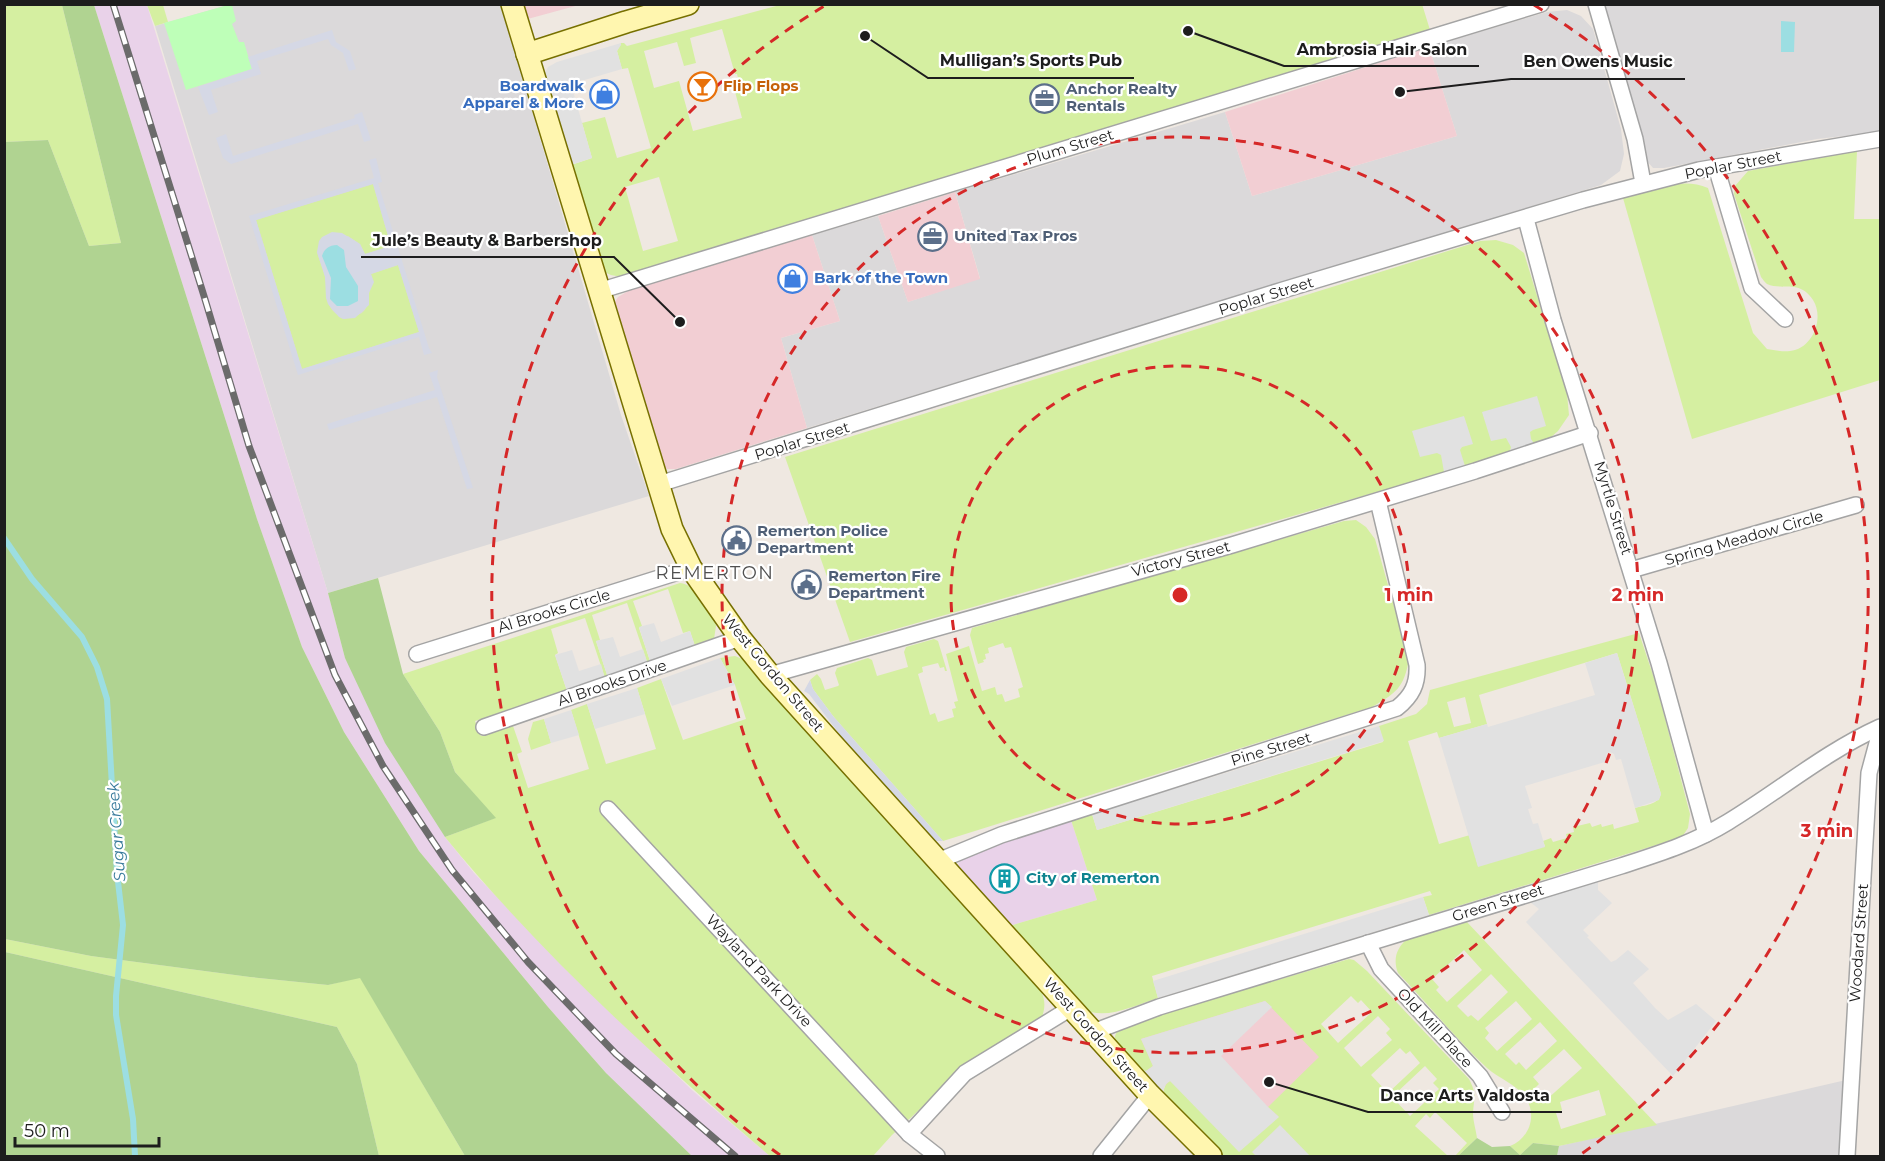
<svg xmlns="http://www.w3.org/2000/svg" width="1885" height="1161" font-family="Montserrat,sans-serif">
<rect width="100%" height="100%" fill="#efe8e1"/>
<g fill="#dbd9da">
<path d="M228 5H501L621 415 649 496 328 593 155 26Z"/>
<path d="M1600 5H1880V132L1817 139 1664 168H1653L1647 161Z"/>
<path d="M1567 10 1581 16 1593 29 1621 129 1624 154 1620 171 1601 185 807 428 781 338 840 321 812 235 878 216 908 302 980 278 955 192 1225 112 1252 196 1457 136 1429 47 1547 12Z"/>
<path d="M1846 1080 1841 1156H1557L1559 1146Z"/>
</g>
<g fill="#f2ced3">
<path d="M520 4 579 5 524 20Z"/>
<path d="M1429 47 1457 136 1252 196 1225 112Z"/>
<path d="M955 192 980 279 908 302 878 216Z"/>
<path d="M812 235 840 321 781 338 807 428 676 469H667L661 466 613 305 618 297 630 290Z"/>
<path d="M1262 984 1337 1064 1235 1156 1114 1038Z"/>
</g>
<g fill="#e9d2e9">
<path d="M94 5H147L328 593 345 658 445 837 474 873 567 970 693 1091 770 1156H692L606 1073 548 1007 419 851 344 732 302 647 257 519Z"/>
<path d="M1071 820 1097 900 1006 927 957 868 960 860 966 855Z"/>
</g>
<g fill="#d5efa1" fill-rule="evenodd">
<path d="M1422 4 1430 30 620 276C610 276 606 274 600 266L568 166 592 158 582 123 605 117 617 158 651 148 628 68 622 69 617 51 621 43H624L627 46 780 5ZM722 29 735 74H737L740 86 734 88 742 118 693 131 679 81 654 88 644 51 677 42 684 66 696 63 690 38ZM659 177 678 241 643 251 625 187Z"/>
<path d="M4 5H62L121 243 89 246 48 140 5 142Z"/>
<path d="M147 5H163L168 22 155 26Z"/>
<path d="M1857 151 1854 219H1880V380L1692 439 1623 198C1650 191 1681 176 1708 188L1753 333 1767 349C1774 350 1783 352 1790 351 1812 349 1825 319 1813 300 1800 279 1782 291 1767 284 1764 282 1763 279 1761 277L1734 194 1735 186 1748 171Z"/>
<path d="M373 184 391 246 365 254 360 244 348 236 317 252C319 260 323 268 325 276 329 296 322 307 344 319 363 314 367 314 369 293 370 283 374 288 371 274L398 265 419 332 302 369 256 220Z"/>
<path d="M1496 240 1513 245 1524 253 1567 394 1569 415 1558 431 1542 445 850 642 785 457 1480 241Z"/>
<path d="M1356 520 1366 527 1375 539 1409 659C1404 688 1396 693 1372 707L943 841 833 716 813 689 810 680 817 674 821 679 825 690 838 686 839 685 835 673 837 668 868 658 872 660 877 676 908 667 904 652 906 647 934 639 938 641 947 671H945L944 667 940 668 938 663 922 667 923 672 918 674 930 715 935 713 938 722 954 717 952 709 956 708 954 702 958 701 946 654 969 646 982 691 995 687 997 695 1002 694 1005 702 1020 697 1018 689 1023 687 1011 647 1005 648 1003 643 988 648 989 653 985 654 986 659 983 660 984 662 978 664 970 635 972 628 1344 521Z"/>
<path d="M680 583C696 584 706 609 715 622L716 626 714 639 696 649 690 631 683 633 668 589 633 601 642 626 639 628 651 664 648 665 627 603 592 615 600 640 596 641 608 678H605L585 618 551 629 558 653 555 655 567 691 475 721 481 736 513 726 522 752 517 754 528 788 589 769 571 710 587 704 606 764 656 749 637 688 661 679 683 740 746 719 735 685 720 658 735 656 745 660 786 709 1041 991C1046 1002 1045 1009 1041 1020L945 1086 892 1135 873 1156H770C655 1058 541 954 445 837L495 818 455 772 440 732 403 674Z"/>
<path d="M1639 633 1656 684 1690 814 1688 828 1682 837 1429 915 1423 897 1432 895 1430 891 1152 976 1158 998C1136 1005 1105 1021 1083 1009L1006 927 1097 900 1071 820 1092 814 1097 830 1383 742 1379 726 1416 714 1427 704 1430 690ZM1617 653 1661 794C1658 805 1645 805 1635 808L1639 822 1614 829 1613 824 1602 827 1601 824 1592 827 1590 823 1573 827 1574 832 1566 834 1567 838 1553 842 1551 838 1543 841 1545 846 1478 866 1470 835 1439 844 1408 741 1437 732 1439 738 1487 724 1479 695ZM1465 697 1471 723 1454 727 1447 702Z"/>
<path d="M544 719 551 743 531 750 528 739 533 722Z"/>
<path d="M1467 922 1657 1125 1559 1146 1533 1143 1520 1155 1510 1146C1528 1139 1537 1118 1527 1100 1519 1085 1499 1079 1487 1068 1456 1039 1428 1004 1398 973 1393 960 1396 949 1406 940ZM1464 950 1482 970 1447 1002 1436 990 1439 987 1432 979ZM1491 974 1508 992 1478 1021 1471 1015 1468 1017 1457 1006ZM1516 1001 1532 1019 1497 1051 1485 1038 1489 1033 1485 1028ZM1540 1022 1557 1041 1526 1070 1519 1062 1516 1065 1505 1054ZM1564 1049 1582 1068 1546 1100 1535 1088 1539 1084 1533 1077ZM1599 1090 1606 1115 1561 1129 1556 1113 1562 1110 1560 1102Z"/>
<path d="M5 939 91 956 250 977 328 985 360 977 465 1156H379L357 1064 337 1027 5 952Z"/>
<path d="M1349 959 1354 960 1367 971 1469 1079C1477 1094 1474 1098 1473 1113 1473 1121 1476 1130 1477 1138L1458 1156H1455L1467 1143 1435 1112 1430 1118 1426 1114 1415 1126 1448 1156H1219L1164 1097C1163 1090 1164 1085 1170 1081L1279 1117 1268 1107 1319 1057 1265 1001 1141 1039 1153 1066 1146 1071C1137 1070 1133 1065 1127 1058 1115 1045 1107 1035 1127 1024ZM1351 996 1358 1003 1361 1000 1372 1012 1338 1043 1321 1024ZM1378 1016 1390 1029 1386 1033 1392 1040 1361 1067 1344 1048ZM1400 1048 1406 1054 1410 1051 1420 1063 1388 1093 1371 1075ZM1425 1066 1437 1079 1433 1083 1439 1089 1410 1116 1392 1097Z"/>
</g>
<g fill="#b0d391">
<path d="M62 5H94L257 519 302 647 344 732 419 851 548 1007 606 1073 692 1156H465L360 978 328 985 250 977 91 956 5 939V142L48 140 89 246 121 243Z"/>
<path d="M378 578 403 674 440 732 455 772 496 818 445 837 385 743 345 658 328 593Z"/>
<path d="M5 952 337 1027 357 1064 379 1156H5Z"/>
<path d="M1477 1138 1492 1147 1510 1146 1520 1155 1533 1143 1559 1146 1557 1156H1458Z"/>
</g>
<path fill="#beffb8" d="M228 5H232L236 21 232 24 239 42H244L252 69 186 90 164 23Z"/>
<g fill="#e1e1e1">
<path d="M621 43V45L617 51 622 69 571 84 592 158 568 166 543 79 545 73 548 67 557 62Z"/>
<path d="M1537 396 1546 426 1533 430 1530 432 1531 439 1536 446 1509 454 1511 447 1506 438 1491 441 1482 412Z"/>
<path d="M1464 416 1473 444 1462 447 1460 450 1465 466 1444 472 1441 455 1437 453 1420 457 1412 431Z"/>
<path d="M654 623 661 642 690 631 696 649 651 664 639 627Z"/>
<path d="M613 637 620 657 643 649 648 665 608 678 596 641Z"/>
<path d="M572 650 579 671 601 664 605 679 567 691 555 655Z"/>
<path d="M1617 653 1661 794 1659 800 1635 808 1621 759 1616 760 1614 754 1610 752 1606 754 1608 761 1525 786 1532 808 1528 809 1533 824 1538 823 1545 847 1478 867 1439 738 1487 724 1488 727 1595 695 1585 663Z"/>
<path d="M720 658 735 685 672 706 661 679Z"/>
<path d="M637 688 645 714 595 729 587 704Z"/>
<path d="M571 710 579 735 551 743 544 719Z"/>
<path d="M1379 726 1384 741 1097 830 1092 814Z"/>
<path d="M1598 882V890L1612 903 1583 930 1589 936 1587 937 1611 962 1616 960 1628 950 1649 969 1633 983 1655 1008 1668 1020 1696 1004 1716 1021 1673 1076 1526 922 1539 909 1530 902Z"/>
<path d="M1423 897 1429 915 1158 998 1153 981Z"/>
<path d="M1265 1001 1272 1007 1221 1056 1268 1107 1279 1117 1239 1152 1170 1081 1166 1084 1163 1091 1164 1097 1138 1070 1146 1071 1153 1066 1141 1039Z"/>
<path d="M1280 1125 1310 1156H1256L1252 1152Z"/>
</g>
<g fill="#d5d8e5" fill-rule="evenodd">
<path d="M332 30 336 42 350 51 356 69 349 71 343 53 331 45 328 39 257 61 261 74 211 90 218 112 209 115 198 87 252 69 248 57Z"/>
<path d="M362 112 371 140 364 142 358 124 231 164 223 158 216 138 226 134 233 156 355 118 354 115Z"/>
<path d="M376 158 382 182 378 183 429 348 432 353 424 355 419 337 298 375 249 216 374 178 369 160ZM373 184 391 246 365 254 360 244 342 233 332 232 322 237 319 241 317 252 325 277 326 298 328 304 339 317 343 319 355 318 369 305V293L374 282 371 274 398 265 419 332 302 369 256 220Z"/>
<path d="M438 370 437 377 473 488 467 489 437 397 329 430 327 424 435 390 429 373Z"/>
<path d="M810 680 813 689 833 716 943 841H933L846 749 841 736 809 694 804 691Z"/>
</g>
<g fill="#9cdee2">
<path d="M1781 21 1795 22 1794 52H1781Z"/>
<path d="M337 245 344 250 346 267 358 286V301L348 306H337L330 299 331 278 322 256C324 249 329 245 337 245Z"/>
</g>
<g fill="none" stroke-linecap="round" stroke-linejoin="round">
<path stroke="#9cdee2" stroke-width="6" d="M4 538 32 579 82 637 97 667 107 699 117 873 123 925 116 996V1015L133 1119 135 1156"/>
<defs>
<g id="street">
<path d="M1596 4 1635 139 1643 183"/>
<path d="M1716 167 1752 288 1785 319"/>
<path d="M1526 219 1553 320 1659 663 1706 834"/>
<path d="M599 291 1541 4"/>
<path d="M659 484 1283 290 1583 200 1699 170 1880 139"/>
<path d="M1631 570 1856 505"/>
<path d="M417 654 691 568"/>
<path d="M770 675 1232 545 1475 471 1590 433"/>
<path d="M484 727 740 638"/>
<path d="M608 809 909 1134 937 1156"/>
<path d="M938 861 1001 835 1397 708C1412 696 1418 684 1417 665L1378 501"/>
<path d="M1368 943 1381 969 1480 1076 1502 1112"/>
<path d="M1093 1032 1159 1007 1621 866C1658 854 1694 843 1728 822 1779 791 1825 752 1880 727"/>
<path d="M909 1134 965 1073 1071 1008"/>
<path d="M1101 1156 1150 1095"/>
<path d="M1847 1156 1869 773 1880 732"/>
</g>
<g id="secondary">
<path d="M512 4 672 529 691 568 740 638 770 675 1150 1095 1211 1156"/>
<path d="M527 54 626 22 688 4"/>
</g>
</defs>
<use href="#street" stroke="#a4a4a4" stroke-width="18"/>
<use href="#secondary" stroke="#777000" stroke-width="24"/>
<use href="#street" stroke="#fff" stroke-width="15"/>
<use href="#secondary" stroke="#fff6af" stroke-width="21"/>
<defs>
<path id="rail" d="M113 4 204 296 249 446 335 675 383 766 452 870 528 962 616 1054 735 1156"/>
</defs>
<use href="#rail" stroke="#6b6b6b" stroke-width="7"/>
<use href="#rail" stroke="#fff" stroke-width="4.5" stroke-dasharray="14" stroke-linecap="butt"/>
</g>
<g fill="none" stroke="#d62828" stroke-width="3" stroke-dasharray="10 8">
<circle cx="1180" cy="595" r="229"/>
<circle cx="1180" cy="595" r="458"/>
<path d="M780 1155A688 688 0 0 1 826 5M1534 5A688 688 0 0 1 1580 1155"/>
</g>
<defs>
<symbol id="bar-ring" viewBox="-11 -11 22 22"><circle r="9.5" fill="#fff" stroke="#e8710a" stroke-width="1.5"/><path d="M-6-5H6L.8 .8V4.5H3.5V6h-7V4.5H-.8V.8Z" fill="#e8710a"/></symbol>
<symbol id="shop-ring" viewBox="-11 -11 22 22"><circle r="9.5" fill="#fff" stroke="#3f7fe0" stroke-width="1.5"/><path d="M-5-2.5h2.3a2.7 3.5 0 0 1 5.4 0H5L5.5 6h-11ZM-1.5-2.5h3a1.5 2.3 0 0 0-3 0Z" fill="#3f7fe0"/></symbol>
<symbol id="office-ring" viewBox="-11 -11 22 22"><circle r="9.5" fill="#fff" stroke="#5c6f8a" stroke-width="1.5"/><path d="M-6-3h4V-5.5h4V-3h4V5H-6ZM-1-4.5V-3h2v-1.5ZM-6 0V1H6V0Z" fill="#5c6f8a"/></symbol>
<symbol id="civic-ring" viewBox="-11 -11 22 22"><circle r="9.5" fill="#fff" stroke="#5c6f8a" stroke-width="1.5"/><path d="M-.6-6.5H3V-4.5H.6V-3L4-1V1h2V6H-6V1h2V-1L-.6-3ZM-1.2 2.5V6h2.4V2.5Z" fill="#5c6f8a"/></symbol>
<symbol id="building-ring" viewBox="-11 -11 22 22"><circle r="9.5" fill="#fff" stroke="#0f9aa8" stroke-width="1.5"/><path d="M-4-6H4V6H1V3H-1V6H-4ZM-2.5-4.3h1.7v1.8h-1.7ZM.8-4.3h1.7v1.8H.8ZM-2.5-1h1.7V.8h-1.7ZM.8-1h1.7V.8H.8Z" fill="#0f9aa8"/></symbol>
</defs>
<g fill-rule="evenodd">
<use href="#bar-ring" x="686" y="70" width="33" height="33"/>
<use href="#shop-ring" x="588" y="78" width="33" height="33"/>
<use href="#office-ring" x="1028" y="82" width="33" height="33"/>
<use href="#office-ring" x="916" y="220" width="33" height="33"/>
<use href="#shop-ring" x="776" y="262" width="33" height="33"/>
<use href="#civic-ring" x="720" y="524" width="33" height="33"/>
<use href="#civic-ring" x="790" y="568" width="33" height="33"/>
<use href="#building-ring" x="988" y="862" width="33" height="33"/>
</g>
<g text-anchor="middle" stroke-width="4.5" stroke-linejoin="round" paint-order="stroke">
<g font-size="15" font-weight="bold" fill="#366cbe" stroke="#fff" text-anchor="end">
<text x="584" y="91">Boardwalk<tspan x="584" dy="17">Apparel &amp; More</tspan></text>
<text x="814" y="283" text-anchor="start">Bark of the Town</text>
</g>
<g font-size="15" font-weight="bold" fill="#c56008" stroke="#fff" text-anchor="start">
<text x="723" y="91">Flip Flops</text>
</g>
<g font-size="15" font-weight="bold" fill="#4e5e75" stroke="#fff" text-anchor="start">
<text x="1066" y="94">Anchor Realty<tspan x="1066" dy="17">Rentals</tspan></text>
<text x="954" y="241">United Tax Pros</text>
<text x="757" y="536">Remerton Police<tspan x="757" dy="17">Department</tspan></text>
<text x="828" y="581">Remerton Fire<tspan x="828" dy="17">Department</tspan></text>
</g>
<g font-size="15" fill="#1d1d1d" stroke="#fff">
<text transform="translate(1070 147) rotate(-17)" y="5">Plum Street</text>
<text transform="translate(1733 165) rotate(-11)" y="5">Poplar Street</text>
<text transform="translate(1266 296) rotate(-17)" y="5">Poplar Street</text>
<text transform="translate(802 441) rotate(-17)" y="5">Poplar Street</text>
<text transform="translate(1613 508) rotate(73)" y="5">Myrtle Street</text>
<text transform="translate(1744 538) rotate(-16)" y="5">Spring Meadow Circle</text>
<text transform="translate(1181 559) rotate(-15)" y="5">Victory Street</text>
<text transform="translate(554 611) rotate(-17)" y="5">Al Brooks Circle</text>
<text transform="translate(773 673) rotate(50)" y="5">West Gordon Street</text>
<text transform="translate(612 683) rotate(-19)" y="5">Al Brooks Drive</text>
<text transform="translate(1271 749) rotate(-17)" y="5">Pine Street</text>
<text transform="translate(1498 903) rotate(-17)" y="5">Green Street</text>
<text transform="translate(1859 943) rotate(-86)" y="5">Woodard Street</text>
<text transform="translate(759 971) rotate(47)" y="5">Wayland Park Drive</text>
<text transform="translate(1435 1028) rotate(47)" y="5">Old Mill Place</text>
<text transform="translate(1096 1035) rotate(48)" y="5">West Gordon Street</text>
</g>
<g font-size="15" font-weight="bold" fill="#0d838f" stroke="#fff" text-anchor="start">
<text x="1026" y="883">City of Remerton</text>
</g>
<g font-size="16" font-style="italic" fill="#397b9c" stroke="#fff">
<text transform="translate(116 832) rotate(-94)" y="6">Sugar Creek</text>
</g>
<g font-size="18" letter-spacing="1.5" fill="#505050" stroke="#fff">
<text x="715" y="579">REMERTON</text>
</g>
</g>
<circle cx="1180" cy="595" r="9" fill="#d62828" stroke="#fff" stroke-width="3"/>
<g font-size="18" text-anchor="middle" font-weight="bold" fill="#d62828" stroke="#fff" stroke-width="4.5" stroke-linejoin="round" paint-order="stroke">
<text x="1409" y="601">1 min</text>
<text x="1638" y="601">2 min</text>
<text x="1827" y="837">3 min</text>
</g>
<path fill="none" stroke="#1d1d1d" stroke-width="2" d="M1188 31L1284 66H1479M865 36L928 78H1134M1400 92L1511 79H1685M680 322L614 257H361M1269 1082L1368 1112H1562"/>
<g fill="#1d1d1d" stroke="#fff" stroke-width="2">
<circle cx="1188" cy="31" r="6"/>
<circle cx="865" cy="36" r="6"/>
<circle cx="1400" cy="92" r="6"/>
<circle cx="680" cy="322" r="6"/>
<circle cx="1269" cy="1082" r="6"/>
</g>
<g font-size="16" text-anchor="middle" font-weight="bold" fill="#1d1d1d" stroke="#fff" stroke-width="4.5" stroke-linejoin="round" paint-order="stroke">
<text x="1382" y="55">Ambrosia Hair Salon</text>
<text x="1031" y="66">Mulligan’s Sports Pub</text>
<text x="1598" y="67">Ben Owens Music</text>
<text x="487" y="246">Jule’s Beauty &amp; Barbershop</text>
<text x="1465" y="1101">Dance Arts Valdosta</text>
</g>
<rect width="1885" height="1161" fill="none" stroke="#1d1d1d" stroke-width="12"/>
<path d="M15 1137v9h144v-9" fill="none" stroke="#1d1d1d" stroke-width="3"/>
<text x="24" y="1137" font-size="18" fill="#1d1d1d" stroke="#ffffff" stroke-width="4.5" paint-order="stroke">50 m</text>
</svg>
